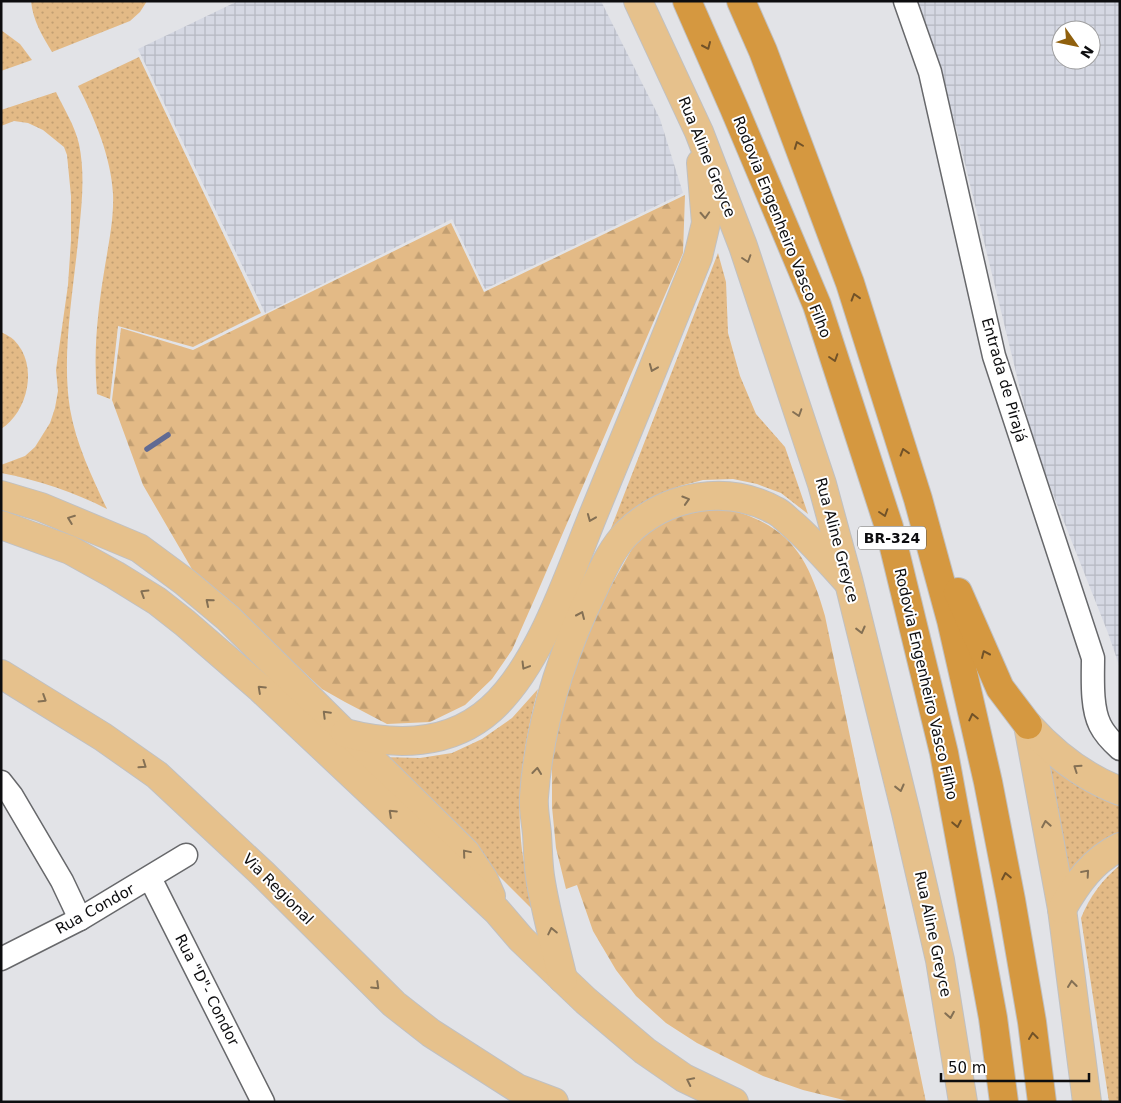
<svg xmlns="http://www.w3.org/2000/svg" width="1121" height="1103" font-family="'DejaVu Sans',sans-serif">
<defs>
<pattern id="industrial-grid" width="8" height="8" patternUnits="userSpaceOnUse" patternTransform="scale(1.25)"><rect width="8" height="8" fill="#d5d8e3"/><path d="M0 4h8M4 0v8" fill="none" stroke="#b6b8c2"/></pattern>
<pattern id="grass-dots" width="8" height="8" patternUnits="userSpaceOnUse" patternTransform="scale(1.25)"><rect width="8" height="8" fill="#e3ba86"/><path d="M2 2h.1M6 6h.1" fill="none" stroke="#c29f72" stroke-width="1.8" stroke-linecap="round"/></pattern>
<pattern id="forest-firs" width="22" height="20" patternUnits="userSpaceOnUse" patternTransform="scale(1.25)"><rect width="22" height="20" fill="#e3ba86"/><path d="M5 1l3.5 6h-7zM16 11l3.5 6h-7z" fill="#c29f72"/></pattern>
</defs>
<rect width="100%" height="100%" fill="#e2e3e7"/>
<g fill="url(#industrial-grid)" fill-rule="evenodd">
<path d="M238 1H601L660 119 683 193 485 289 452 219 265 313 138 49Z"/>
<path d="M917 1H1120V668L1108 633 1034 446 957 131ZM1061 30H1091V60H1061Z"/>
</g>
<g fill="url(#grass-dots)">
<path d="M31 1H147L140 12 130 21 52 52C42 35 33 21 31 1Z"/>
<path d="M1 30 20 44 32 60 1 71Z"/>
<path d="M139 57 261 313 193 347 118 326 110 399 97 394C93 351 98 308 105 266 109 242 114 218 113 194 111 157 95 119 78 86Z"/>
<path d="M56 92C64 109 75 126 79 144 85 173 82 203 79 231 74 288 61 353 70 409 76 444 92 477 107 509 74 492 38 480 1 473V465L25 456 35 447 50 423 55 408 58 391 56 370 68 285 71 240V196L67 155 64 147 43 130 28 123 14 121 1 126V110Z"/>
<path d="M718 253 726 282 728 333 740 376 756 414 785 447 808 514 781 493 757 484 733 479 703 480 680 486 646 502 608 536Z"/>
<path d="M1 332C5 334 11 337 14 340 39 365 28 412 1 429Z"/>
<path d="M538 689C525 739 516 789 521 841 523 867 532 892 539 916L380 757 420 758 452 753 482 739 512 718Z"/>
<path d="M1043 759C1066 781 1090 794 1120 804V832L1092 848 1066 879Z"/>
<path d="M1120 865V1102H1109L1081 918C1090 896 1102 880 1120 865Z"/>
</g>
<g fill="url(#forest-firs)">
<path d="M685 195 683 253 535 598 512 650 492 679 465 705 430 722 387 724 345 702 322 689 234 607 196 576 143 485 112 400 121 328 193 350 451 223 484 292Z"/>
<path d="M728 509C790 526 808 556 825 616L926 1102H852L803 1090 763 1076 697 1043 666 1023 636 996 616 970 593 931 577 885 566 889 556 848 552 807V750L563 696 598 609 633 547 648 532 667 518 688 511Z"/>
</g>
<g fill="none" stroke-linecap="round" stroke-linejoin="round">
<path stroke="#606a93" stroke-width="5.5" d="M147 449 168 435"/>
<defs>
<g id="minor">
<path d="M905 1 930 72 994 356 1093 658C1093 677 1091 707 1100 725 1105 735 1112 742 1120 749"/>
<path d="M1 782 12 796 62 881 80 919"/>
<path d="M150 878 263 1102"/>
<path d="M1 959 80 919 186 855"/>
</g>
<g id="major">
<path d="M638 1 699 132 743 246 822 484 849 583 906 813 940 960 963 1102"/>
<path d="M1 495 41 507 139 548 185 582 228 618 466 853 484 880 491 896"/>
<path d="M1 525 70 550 115 575 157 601 185 623 261 689 497 911 521 939 586 1001 645 1051 684 1078 734 1102"/>
<path d="M1 674 103 737 157 775 262 873 394 1004 431 1033 517 1088 554 1102"/>
<path d="M1028 725 1062 909 1087 1102"/>
<path d="M1028 725C1054 754 1083 777 1120 791"/>
<path d="M345 733C395 746 450 746 491 709 540 665 569 574 594 513 629 428 664 342 698 257L706 223 701 163"/>
<path d="M1062 909C1077 883 1093 860 1120 847"/>
<path d="M563 979C555 945 545 910 540 876 538 862 538 848 537 834 536 822 533 809 534 797 539 724 562 653 594 588 603 569 612 548 627 533 667 494 728 484 776 511 782 514 786 519 791 523 811 540 828 560 846 580"/>
</g>
<g id="highway">
<path d="M687 1 734 108 817 305 889 527 944 753 993 1018 1004 1102"/>
<path d="M741 1 763 51 850 283 918 499 951 620 988 782 1011 900 1032 1022 1042 1102"/>
<path d="M958 592 1000 688 1028 725"/>
</g>
</defs>
<use href="#minor" stroke="#67686b" stroke-width="25"/>
<use href="#major" stroke="#c0c0c1" stroke-width="30"/>
<use href="#highway" stroke="#c0c0c1" stroke-width="30"/>
<use href="#minor" stroke="#fff" stroke-width="22"/>
<use href="#major" stroke="#e6c18c" stroke-width="28"/>
<use href="#highway" stroke="#d59840" stroke-width="28"/>
</g>
<defs><path id="oneway-chevron" d="M-2-3.5L2.5 0L-2 3.5" fill="none" stroke-width="1.6" stroke-linecap="round" stroke-linejoin="round" transform="scale(1.25)"/></defs>
<g stroke="#715228">
<use href="#oneway-chevron" transform="translate(707 46) rotate(66)"/>
<use href="#oneway-chevron" transform="translate(798 145) rotate(-111)"/>
<use href="#oneway-chevron" transform="translate(855 297) rotate(-107)"/>
<use href="#oneway-chevron" transform="translate(834 358) rotate(72)"/>
<use href="#oneway-chevron" transform="translate(904 452) rotate(-107)"/>
<use href="#oneway-chevron" transform="translate(884 513) rotate(72)"/>
<use href="#oneway-chevron" transform="translate(985 654) rotate(-114)"/>
<use href="#oneway-chevron" transform="translate(973 717) rotate(-103)"/>
<use href="#oneway-chevron" transform="translate(957 824) rotate(79)"/>
<use href="#oneway-chevron" transform="translate(1006 876) rotate(-101)"/>
<use href="#oneway-chevron" transform="translate(1033 1036) rotate(-97)"/>
</g>
<g stroke="#847054">
<use href="#oneway-chevron" transform="translate(705 215) rotate(87)"/>
<use href="#oneway-chevron" transform="translate(747 259) rotate(72)"/>
<use href="#oneway-chevron" transform="translate(653 368) rotate(112)"/>
<use href="#oneway-chevron" transform="translate(798 413) rotate(72)"/>
<use href="#oneway-chevron" transform="translate(686 500) rotate(-17)"/>
<use href="#oneway-chevron" transform="translate(591 518) rotate(112)"/>
<use href="#oneway-chevron" transform="translate(71 519) rotate(-159)"/>
<use href="#oneway-chevron" transform="translate(144 593) rotate(-148)"/>
<use href="#oneway-chevron" transform="translate(209 602) rotate(-140)"/>
<use href="#oneway-chevron" transform="translate(581 615) rotate(-66)"/>
<use href="#oneway-chevron" transform="translate(861 630) rotate(76)"/>
<use href="#oneway-chevron" transform="translate(525 666) rotate(121)"/>
<use href="#oneway-chevron" transform="translate(261 689) rotate(-137)"/>
<use href="#oneway-chevron" transform="translate(43 699) rotate(32)"/>
<use href="#oneway-chevron" transform="translate(326 714) rotate(-135)"/>
<use href="#oneway-chevron" transform="translate(143 765) rotate(35)"/>
<use href="#oneway-chevron" transform="translate(1077 768) rotate(-146)"/>
<use href="#oneway-chevron" transform="translate(537 771) rotate(-84)"/>
<use href="#oneway-chevron" transform="translate(900 788) rotate(76)"/>
<use href="#oneway-chevron" transform="translate(392 813) rotate(-137)"/>
<use href="#oneway-chevron" transform="translate(1046 824) rotate(-100)"/>
<use href="#oneway-chevron" transform="translate(466 853) rotate(-130)"/>
<use href="#oneway-chevron" transform="translate(1086 873) rotate(-49)"/>
<use href="#oneway-chevron" transform="translate(552 931) rotate(-102)"/>
<use href="#oneway-chevron" transform="translate(1072 984) rotate(-97)"/>
<use href="#oneway-chevron" transform="translate(376 986) rotate(44)"/>
<use href="#oneway-chevron" transform="translate(950 1015) rotate(80)"/>
<use href="#oneway-chevron" transform="translate(690 1081) rotate(-154)"/>
</g>
<g text-anchor="middle" stroke-width="4" stroke-linejoin="round" paint-order="stroke">
<rect fill="#fff" stroke="#565657" stroke-width="1" x="858" y="526.5" width="68" height="23" rx="4"/>
<g font-size="14" font-weight="bold" fill="#0d0d0f">
<text x="892" y="543">BR-324</text>
</g>
<g font-size="15" fill="#0d0d0f" stroke="#fff">
<text transform="translate(707 157) rotate(68)" y="5">Rua Aline Greyce</text>
<text transform="translate(782 227) rotate(68)" y="5">Rodovia Engenheiro Vasco Filho</text>
<text transform="translate(1004 380) rotate(74)" y="5">Entrada de Pirajá</text>
<text transform="translate(837 540) rotate(75)" y="5">Rua Aline Greyce</text>
<text transform="translate(926 684) rotate(77)" y="5">Rodovia Engenheiro Vasco Filho</text>
<text transform="translate(278 889) rotate(45)" y="5">Via Regional</text>
<text transform="translate(95 909) rotate(-29)" y="5">Rua Condor</text>
<text transform="translate(933 934) rotate(78)" y="5">Rua Aline Greyce</text>
<text transform="translate(207 990) rotate(63)" y="5">Rua "D"- Condor</text>
</g>
</g>
<rect width="1121" height="1103" fill="none" stroke="#0d0d0f" stroke-width="5"/>
<g transform="translate(1076 45) rotate(123)"><circle r="24" fill="#ffffff" stroke="#9e9e9f"/>
<path d="M0-4L9 19L0 12L-9 19Z" fill="#90600d"/>
<text y="-8" font-size="14" font-weight="bold" text-anchor="middle" fill="#0d0d0f">N</text>
</g>
<path d="M941 1073v8h148v-8" fill="none" stroke="#0d0d0f" stroke-width="2.5"/>
<text x="948" y="1073" font-size="15" fill="#0d0d0f" stroke="#ffffff" stroke-width="4" paint-order="stroke">50 m</text>
</svg>
